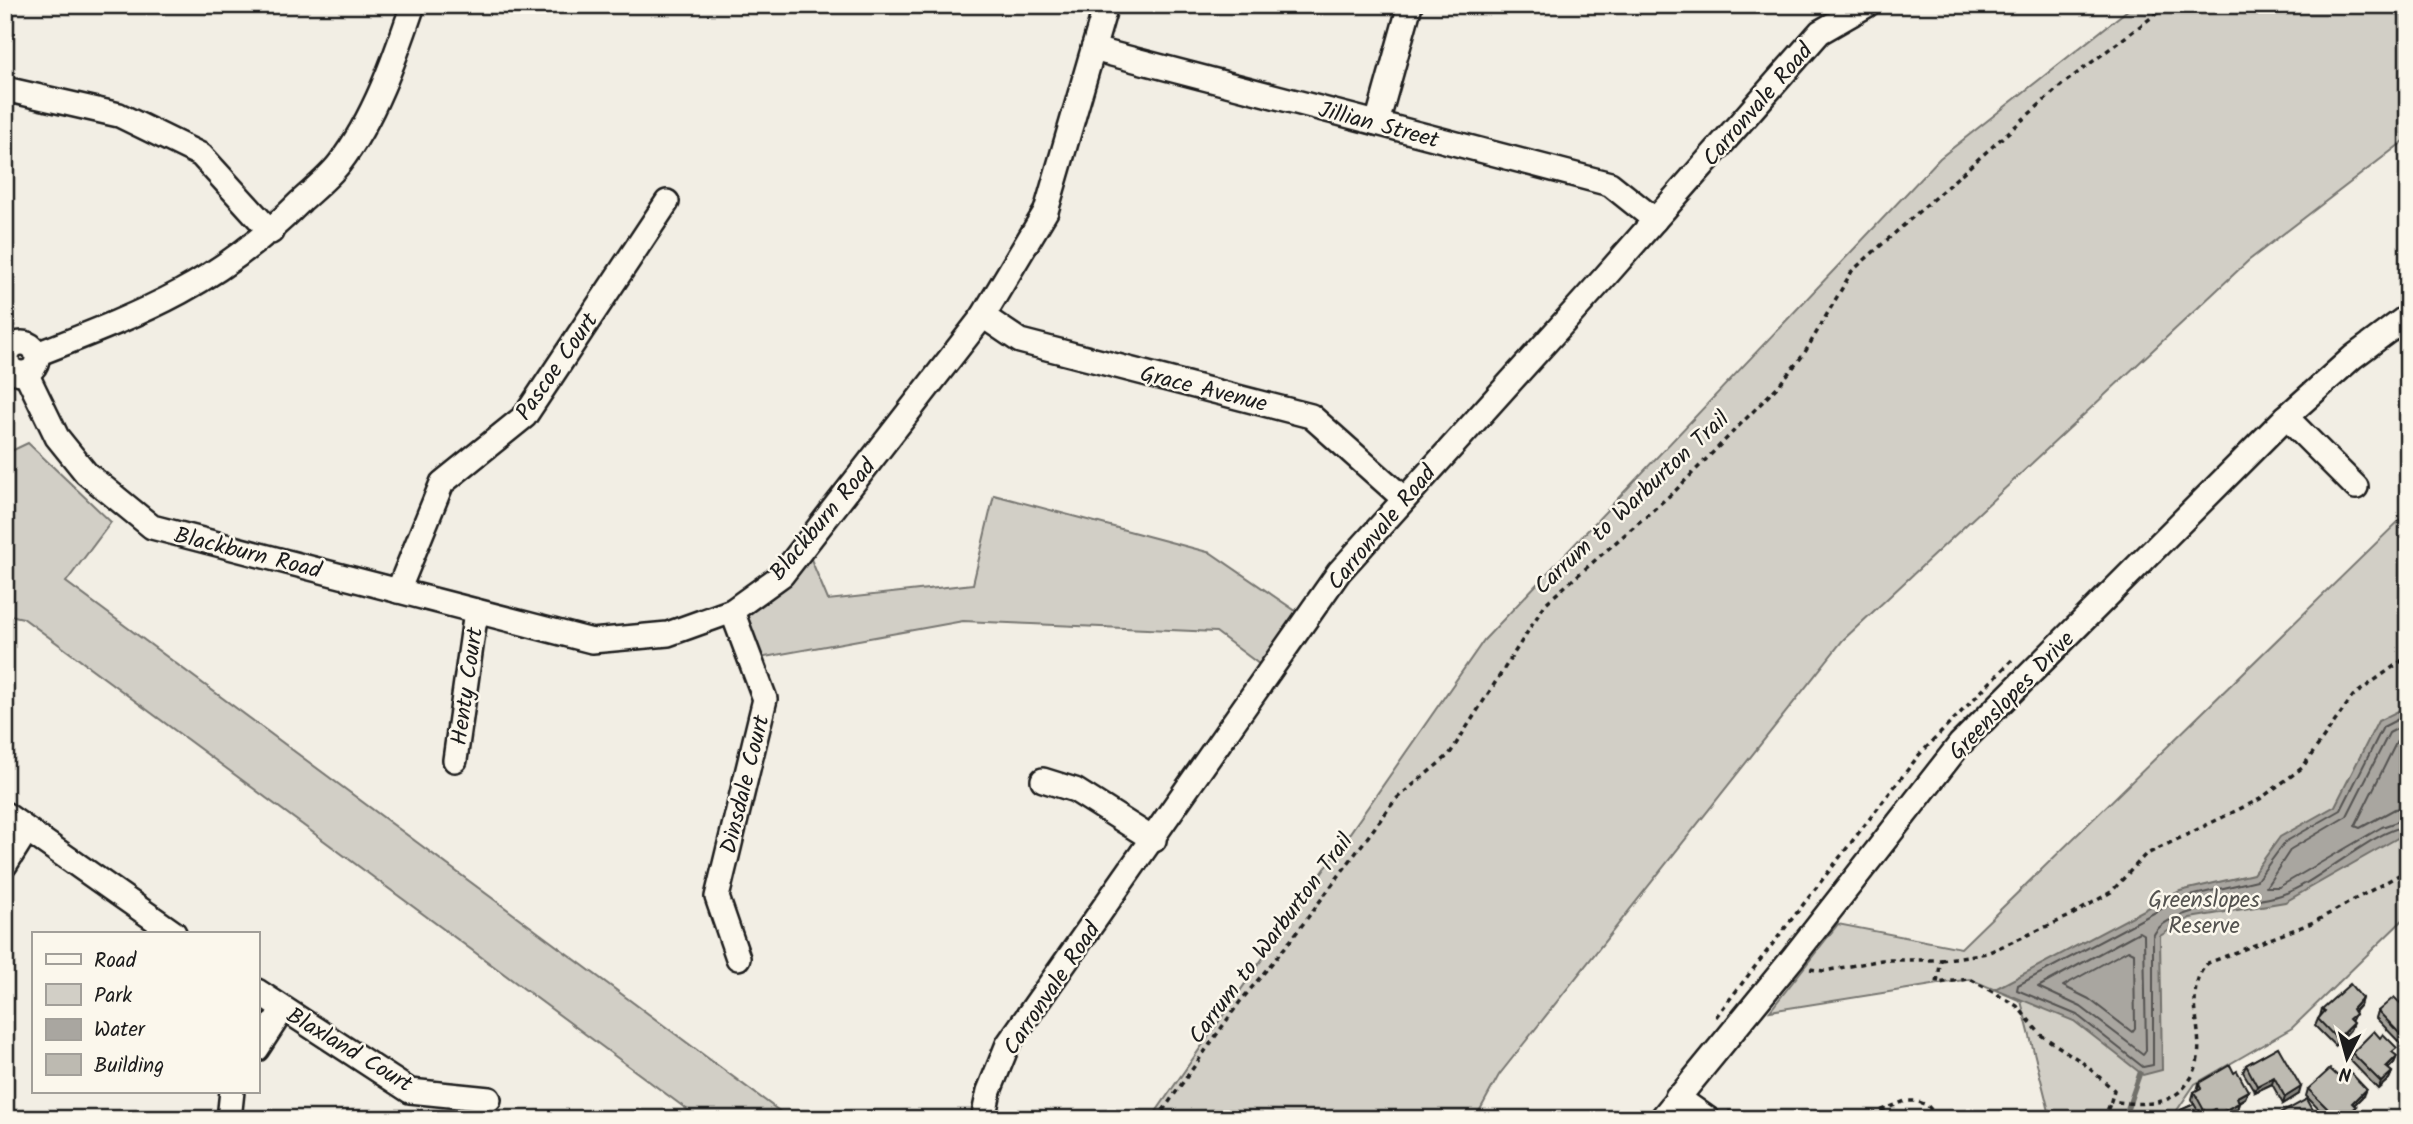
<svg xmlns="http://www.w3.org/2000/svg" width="2413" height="1124" font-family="Kalam,sans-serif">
<rect width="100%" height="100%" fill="#f2eee4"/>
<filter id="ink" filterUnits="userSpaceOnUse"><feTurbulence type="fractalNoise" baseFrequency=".0143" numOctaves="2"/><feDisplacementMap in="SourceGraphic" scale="14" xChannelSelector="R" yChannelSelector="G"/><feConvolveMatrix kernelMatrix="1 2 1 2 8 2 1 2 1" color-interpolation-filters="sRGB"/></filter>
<g filter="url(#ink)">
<g fill="#d2cfc6" stroke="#777671" stroke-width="2">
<path d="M2134 5H2408V138L2248 261 1843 640 1499 1075 1475 1119H1151L1484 640 1940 158Z"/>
<path d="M28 443 111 522 66 582 790 1119H700L23 618 5 614V454Z"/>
<path d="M994 495 1211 553 1300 614 1263 667 1216 632 963 621 754 659 736 612 808 552 828 600 973 584Z"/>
<path d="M2408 512V915L2292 1028 2195 1084 2171 1119H2051L2021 1001 1970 979 1770 1011 1838 924 1961 948Z"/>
</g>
<path fill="#a9a6a0" stroke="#716f6b" stroke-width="2" d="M2408 706V832L2285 902 2190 918 2160 936 2162 1070 2143 1075 2074 1021 1995 989 2180 891 2253 874 2280 837 2335 806 2378 721Z"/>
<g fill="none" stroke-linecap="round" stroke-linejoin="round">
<g stroke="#545351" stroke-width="2">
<path d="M2408 714 2383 727 2341 810 2285 842 2257 880 2182 898 2018 985 2017 990 2077 1015 2143 1067 2153 1065V937C2163 905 2253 905 2281 895 2317 884 2372 830 2408 826"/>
<path d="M2408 723 2389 733 2347 816 2291 849 2266 887H2279L2382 827 2408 818"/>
<path d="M2408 735 2397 741 2355 826 2360 828 2395 809 2408 807"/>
<path d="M2139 932 2144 935 2146 1050 2143 1054 2081 1007 2038 987Z"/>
<path d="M2128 950 2134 953 2135 1028 2132 1032 2089 999 2063 986Z"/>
</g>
<path stroke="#716f6b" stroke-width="5" d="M2124 1119 2140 1073"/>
<defs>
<g id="minor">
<path d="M1093 49 1610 184 1655 220"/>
<path d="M5 89 119 115 201 155 271 232"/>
<path d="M1377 123 1410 5"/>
<path d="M983 316 1020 341 1311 416 1403 498"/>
<circle cx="22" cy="358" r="15"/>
<path d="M37 354C145 312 217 285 301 201 314 189 329 177 339 164 374 119 395 58 413 5"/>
<path d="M26 373 57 437 86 473 152 527 592 641 668 634 732 611 782 575 983 316 1046 211 1106 5"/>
<path d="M2286 417 2356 487"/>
<path d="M398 591 442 483 525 416 667 202"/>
<path d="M732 611 765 699 717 897 738 958"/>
<path d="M455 760 476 611"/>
<path d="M1043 780 1075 790 1154 840"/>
<path d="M5 814 174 933"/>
<path d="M5 865 27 830"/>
<path d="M257 991 410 1091 489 1099"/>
<path d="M257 1049 283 1009"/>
<path d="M1677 1097 1708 1119"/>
<path d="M229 1119 232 1091"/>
<path d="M983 1119 989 1091 1008 1044 1339 572 1604 278 1820 32 1867 5"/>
<path d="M1661 1119 1792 959 1960 744 2286 417 2353 357 2408 316"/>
</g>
</defs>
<use href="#minor" stroke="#1c1c1c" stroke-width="28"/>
<g stroke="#1c1c1c" stroke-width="3.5" stroke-dasharray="5 5" stroke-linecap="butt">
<path d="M1941 960 1987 953 2070 916 2111 892 2145 855 2260 799 2302 768 2353 696 2408 656"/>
<path d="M1810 969 1824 971 1882 960H1941L1937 983 1970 979 2017 1006 2041 1035 2082 1062 2114 1090 2111 1101C2140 1105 2171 1108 2189 1081 2215 1045 2177 994 2208 963L2314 922 2408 870"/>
<path d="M1716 1017 1919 755 2012 660"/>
<path d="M1728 1111 1745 1119"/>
<path d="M1157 1119 1239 1003 1291 940 1396 799 1449 755 1546 603 1676 490 1779 385 1804 354 1852 271 2064 83 2168 5"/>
<path d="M1636 1119 1642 1112"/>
<path d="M1782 1119 1870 1115 1905 1101H1916L1927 1105 1939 1119"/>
<path d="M2104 1119 2111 1101"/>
<path d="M2402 1119 2408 1114"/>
</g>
<use href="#minor" stroke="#fbf7ec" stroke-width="23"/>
</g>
<g fill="#a3a098" stroke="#1c1c1c" stroke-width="2">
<path d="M2408 996V1041L2403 1046 2376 1018 2378 1011 2400 1003Z"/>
<path d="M2362 998 2360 1005 2354 1012 2355 1014 2351 1022 2350 1030 2335 1046 2315 1026 2318 1019 2320 1016 2322 1009Z"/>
<path d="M2278 1047 2299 1094 2283 1104 2272 1084 2255 1092 2243 1072 2246 1065Z"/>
<path d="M2352 1053 2394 1054 2397 1056 2394 1063 2388 1069 2392 1072 2389 1079 2378 1089 2349 1059Z"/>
<path d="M2234 1073 2248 1091 2245 1098 2239 1102 2237 1110 2220 1119H2214L2213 1116 2208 1119H2180L2179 1117 2181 1110 2194 1104 2192 1099 2194 1092 2197 1091 2199 1083Z"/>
<path d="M2342 1080 2363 1096 2354 1105V1114L2348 1119H2328L2306 1096 2308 1089Z"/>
</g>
<g fill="#84827c" stroke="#1c1c1c" stroke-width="2">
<path d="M2362 998 2360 1005 2349 1016 2352 1009Z"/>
<path d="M2353 1023 2350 1030 2335 1046 2337 1039Z"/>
<path d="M2397 1056 2394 1063 2383 1074 2386 1067Z"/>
<path d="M2392 1072 2389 1079 2378 1089 2381 1082Z"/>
<path d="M2274 1077 2272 1084 2255 1092 2257 1086Z"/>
<path d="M2301 1087 2299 1094 2283 1104 2285 1097Z"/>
<path d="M2366 1089 2363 1096 2349 1110 2352 1103Z"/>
<path d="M2248 1091 2245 1098 2234 1104 2237 1097Z"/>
<path d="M2239 1103 2237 1110 2220 1119H2216L2218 1114Z"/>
<path d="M2356 1107 2354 1114 2348 1119H2345L2346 1116Z"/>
<path d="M2215 1109 2213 1116 2208 1119H2204L2206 1114Z"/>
</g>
<g fill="#bdbab1" stroke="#1c1c1c" stroke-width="2">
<path d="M2350 984 2362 998 2352 1009 2355 1014 2349 1019 2353 1023 2337 1039 2318 1019 2325 1011 2322 1009Z"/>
<path d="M2408 996V1036L2405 1039 2378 1011 2394 997 2400 1003Z"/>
<path d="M2374 1031 2380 1038 2383 1034 2397 1048 2392 1052 2397 1056 2386 1067 2392 1072 2381 1082 2352 1053Z"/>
<path d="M2278 1047 2301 1087 2285 1097 2274 1077 2257 1086 2246 1065Z"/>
<path d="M2230 1065 2234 1073 2237 1071 2248 1091 2237 1097 2239 1103 2218 1114 2215 1109 2206 1114 2194 1092 2201 1088 2199 1083Z"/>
<path d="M2330 1069 2342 1080 2350 1072 2366 1089 2352 1103 2356 1107 2346 1116 2341 1112 2336 1117 2308 1089Z"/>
<path d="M2307 1099 2318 1119H2275L2274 1117Z"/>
<path d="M2194 1104 2203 1119H2186L2181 1110Z"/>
</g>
</g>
<g text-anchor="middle" stroke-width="5" stroke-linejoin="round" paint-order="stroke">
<g font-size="23" fill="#1c1c1c" stroke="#fbf7ec">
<text transform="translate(1757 104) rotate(-49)" y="8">Carronvale Road</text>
<text transform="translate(1379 124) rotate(15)" y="8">Jillian Street</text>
<text transform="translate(556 366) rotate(-55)" y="8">Pascoe Court</text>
<text transform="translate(1204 388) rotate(14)" y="8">Grace Avenue</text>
<text transform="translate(1631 502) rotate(-43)" y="8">Carrum to Warburton Trail</text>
<text transform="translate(822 519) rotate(-50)" y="8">Blackburn Road</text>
<text transform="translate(1381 527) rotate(-50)" y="8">Carronvale Road</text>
<text transform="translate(248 552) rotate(14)" y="8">Blackburn Road</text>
<text transform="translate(466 686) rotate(-82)" y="8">Henty Court</text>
<text transform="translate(2011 695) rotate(-46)" y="8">Greenslopes Drive</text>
<text transform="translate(744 784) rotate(-76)" y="8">Dinsdale Court</text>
<text transform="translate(1270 938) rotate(-53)" y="8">Carrum to Warburton Trail</text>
<text transform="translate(1051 988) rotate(-56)" y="8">Carronvale Road</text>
<text transform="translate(350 1049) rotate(31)" y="8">Blaxland Court</text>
</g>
<g font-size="23" fill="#53524f" stroke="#fbf7ec">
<text x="2204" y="907">Greenslopes<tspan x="2204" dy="26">Reserve</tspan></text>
</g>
</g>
<rect width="2413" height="1124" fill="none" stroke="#fbf7ec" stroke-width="28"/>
<rect x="14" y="14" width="2385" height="1096" fill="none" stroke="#1c1c1c" stroke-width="2.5" filter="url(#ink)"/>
<rect x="32" y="932" width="228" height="161" fill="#fbf7ec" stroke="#a29f99" stroke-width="2"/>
<rect x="46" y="954" width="35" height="10" fill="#fbf7ec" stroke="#a29f99" stroke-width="2"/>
<text x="94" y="967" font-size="21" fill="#1c1c1c">Road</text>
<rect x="46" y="984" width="35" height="21" fill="#d2cfc6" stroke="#a29f99" stroke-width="2"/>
<text x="94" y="1002" font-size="21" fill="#1c1c1c">Park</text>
<rect x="46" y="1019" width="35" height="21" fill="#a9a6a0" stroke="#a29f99" stroke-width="2"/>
<text x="94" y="1036" font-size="21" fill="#1c1c1c">Water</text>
<rect x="46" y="1054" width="35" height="21" fill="#bdbab1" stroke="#a29f99" stroke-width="2"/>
<text x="94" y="1072" font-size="21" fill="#1c1c1c">Building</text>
<g transform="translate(2347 1058) rotate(186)" stroke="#fbf7ec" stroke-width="5" paint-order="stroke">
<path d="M0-5L12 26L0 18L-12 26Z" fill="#1c1c1c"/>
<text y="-10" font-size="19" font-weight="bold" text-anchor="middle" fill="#1c1c1c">N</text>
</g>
</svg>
